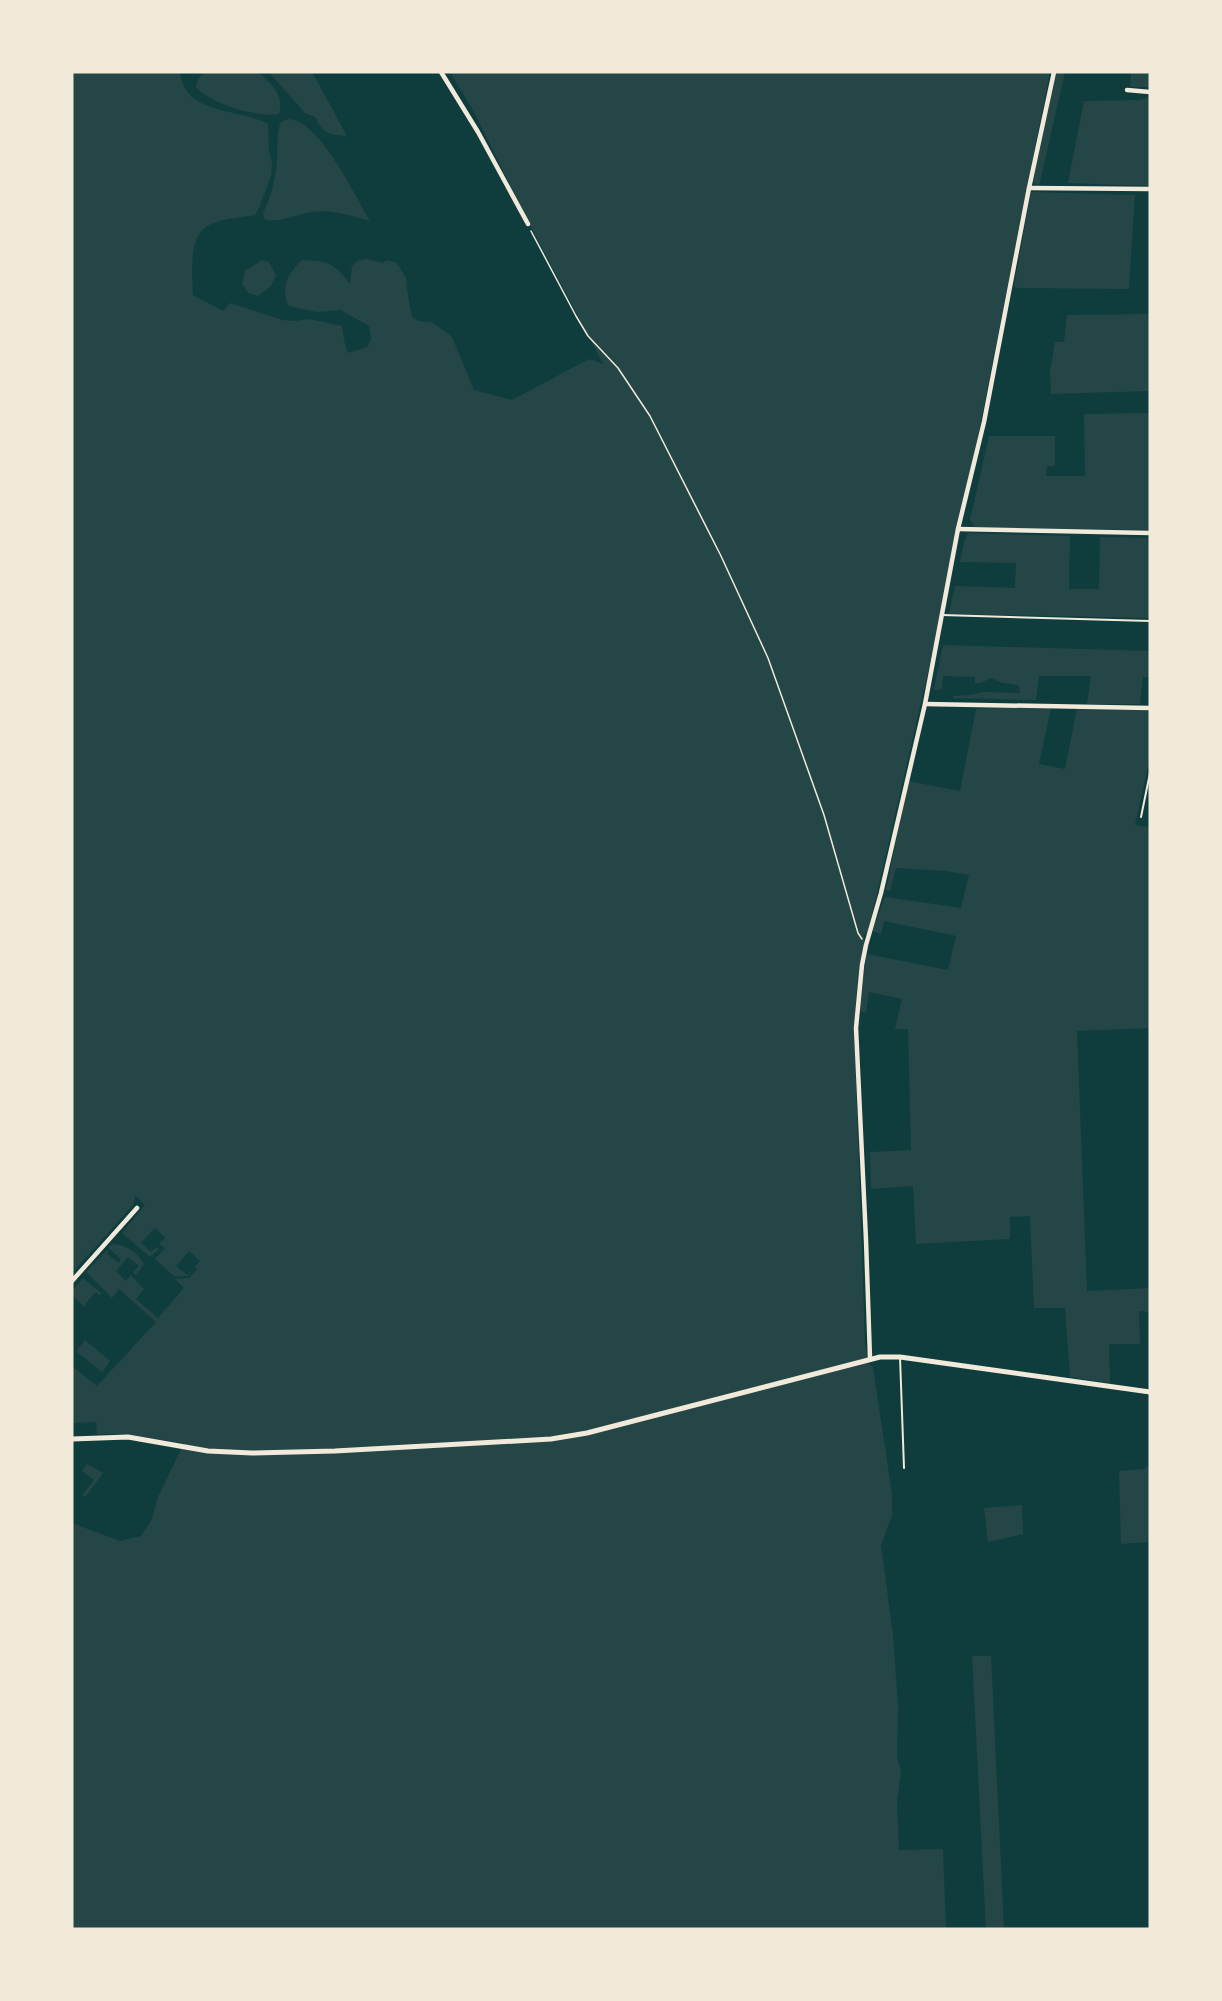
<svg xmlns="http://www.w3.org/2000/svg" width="1222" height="2001" font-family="Mulish,sans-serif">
<rect width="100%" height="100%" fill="#0f3d3e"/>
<g fill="#244646">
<path d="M72 72H180C184 116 241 108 268 124L269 152 272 161 271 176 259 208 255 215C239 218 223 218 209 225 188 235 192 276 193 295L223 311 230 303 282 320 295 321 309 319 342 326 345 345 348 353 367 347 371 339 369 326 341 310 317 312 289 306C279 289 289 272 302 260 328 261 333 262 350 284L352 266 357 261 366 259 383 263 387 260 397 263 406 278 407 289 412 317 418 321 432 322 452 337 474 390 512 400 589 359 603 364 531 227 474 112 450 72H1050L950 577 873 910 868 931 864 935V954L854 1024 865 1344 869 1364 873 1367 892 1494V1516L881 1545 893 1635 898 1707 897 1756 901 1772 897 1801 899 1850 943 1849 946 1929H72V1523L120 1541 141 1536 152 1519 158 1497 184 1443 118 1434H97L96 1422 72 1423V1366L97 1386 156 1322 119 1289 112 1298 86 1272 107 1250 109 1251 107 1254 119 1263 121 1259 108 1248 112 1244C126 1244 137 1252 144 1264L136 1275 133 1272 139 1266 128 1257 116 1271 126 1281 131 1275 144 1289 136 1299 158 1318 184 1288 175 1279 189 1278 197 1269 195 1266 200 1261 189 1251 176 1266 187 1275 192 1271 188 1276H174L155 1259 165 1248 159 1244 165 1238 155 1228 141 1243 151 1252 157 1247 159 1249 150 1257 122 1233 145 1205 135 1195 134 1204 72 1273Z"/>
<path d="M204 72H258C271 84 285 94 279 114 258 118 211 104 196 87L198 79Z"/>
<path d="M269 72H312L347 136C329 135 324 134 315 117L305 113Z"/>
<path d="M1056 72H1065L1039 186 1033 182V176Z"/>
<path d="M1131 72H1149L1150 87H1130Z"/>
<path d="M1150 97V186L1068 183 1084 101 1140 100Z"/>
<path d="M288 119C319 119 355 196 370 221 351 216 332 209 312 212 296 214 281 223 265 220L263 213C271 197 276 178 277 159 278 147 276 133 281 122Z"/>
<path d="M1031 192 1135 195 1129 289 1018 288 1014 286Z"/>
<path d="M262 260 269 262 276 275 271 286 258 296 248 293 242 284 245 271Z"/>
<path d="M1150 314V391L1051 394 1050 372 1055 342H1064L1067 315Z"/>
<path d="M1150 413V530L975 528 970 520 989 436H1055V466H1047L1046 476H1085L1084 414Z"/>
<path d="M968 533 1070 536 1069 589H1099L1100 537 1150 538V618L949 614 955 586 1015 588 1016 563 960 562 964 542Z"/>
<path d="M943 645 1150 651V677H1143L1140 704H1087L1091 676H1039L1036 700 953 698V696L971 695 983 692 1020 693 1019 685 1002 683 991 678 981 683H975V677L943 676 942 689 936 690 934 689Z"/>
<path d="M1000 708H1051L1039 764 1065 769 1077 708H1128L1150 711V757L1135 825 1150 827V1028L1077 1031 1087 1291 1150 1288V1312L1139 1311 1140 1344H1109L1110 1383 1070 1377 1065 1308H1034L1030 1216 1010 1217V1239L916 1244 913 1186 871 1189 870 1152 911 1150 908 1029H895L902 999 869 992 866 1013 860 1011 861 990 867 954 948 970 956 936 884 921 881 934 872 931 885 897 961 908 969 875 946 871 896 868 890 891 886 890 908 781 960 791 976 709Z"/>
<path d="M83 1278 101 1293 99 1295 96 1292 85 1304V1308L72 1295V1291Z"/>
<path d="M85 1340 110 1361 102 1372 76 1351Z"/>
<path d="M87 1464 103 1473 87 1495 83 1497V1494L94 1480 82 1471Z"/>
<path d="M1146 1467H1150V1542L1121 1544 1119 1471 1146 1469Z"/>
<path d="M1022 1505 1023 1534 988 1542 984 1508Z"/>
<path d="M972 1656H991L1004 1929H986Z"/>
</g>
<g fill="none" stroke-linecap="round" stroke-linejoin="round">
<path stroke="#f1e9da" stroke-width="1.5" d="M531 231 576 316 588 336 618 368 650 416 721 556 768 658 824 815 858 933 862 939"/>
<g stroke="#f1e9da" stroke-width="2">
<path d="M942 615 1150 621"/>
<path d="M1141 817 1150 773"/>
<path d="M900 1357 904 1468"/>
</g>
<g stroke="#f1e9da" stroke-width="4.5">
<path d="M441 72 478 132 528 224"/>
<path d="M1127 90 1150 92"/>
<path d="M1029 188 1150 189"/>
<path d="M958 529 1150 533"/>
<path d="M925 704 1150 708"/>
<path d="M72 1281 137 1208"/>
<path d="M870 1358 866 1240 856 1028 862 965 866 945 881 893 925 704 958 529 984 422 1029 188 1054 72"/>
</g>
<path stroke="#f1e9da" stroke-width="5" d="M72 1439 128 1437 208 1451 252 1453 335 1451 551 1439 587 1433 880 1357H900L1150 1392"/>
</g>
<rect width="1222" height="2001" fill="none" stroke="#f1e9da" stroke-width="147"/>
</svg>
